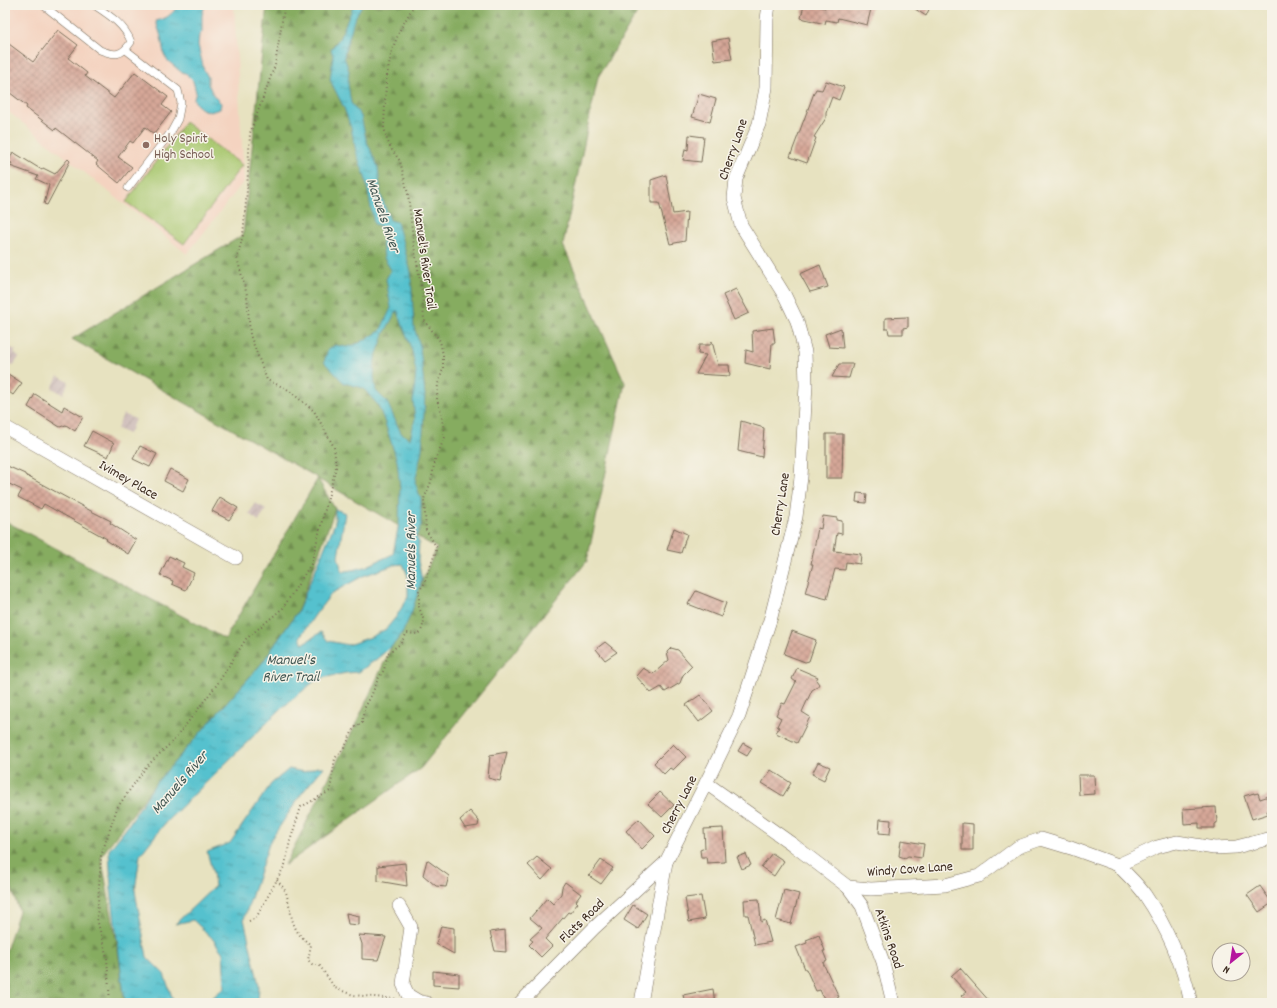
<svg xmlns="http://www.w3.org/2000/svg" width="1277" height="1008" font-family="Dekko,sans-serif">
<defs>
<pattern id="industrial-furrows" width="10" height="10" patternUnits="userSpaceOnUse"><rect width="10" height="10" fill="#d0c0bc"/><path d="M-1 1l2-2M0 10L10 0M9 11l2-2" fill="none" stroke="#b4a5a1"/></pattern>
<pattern id="forest-firs" width="22" height="20" patternUnits="userSpaceOnUse"><rect width="22" height="20" fill="#86ac61"/><path d="M5 1l3.5 6h-7zM16 11l3.5 6h-7z" fill="#6f8c4f"/></pattern>
<pattern id="water-ripples" width="26" height="14" patternUnits="userSpaceOnUse"><rect width="26" height="14" fill="#54c1ce"/><path d="M2 4q2-2 4 0t4 0M15 11q2-2 4 0t4 0" fill="none" stroke="#479da7"/></pattern>
<pattern id="building-cross-hatch" width="8" height="8" patternUnits="userSpaceOnUse"><rect width="8" height="8" fill="#d6a798"/><path d="M0 0l8 8M0 8l8-8" fill="none" stroke="#af887b"/></pattern>
</defs>
<rect width="100%" height="100%" fill="#f7f3e8"/>
<filter id="ink" filterUnits="userSpaceOnUse"><feTurbulence type="fractalNoise" baseFrequency=".025" numOctaves="2"/><feDisplacementMap in="SourceGraphic" scale="8" xChannelSelector="R" yChannelSelector="G"/><feConvolveMatrix kernelMatrix="1 2 1 2 8 2 1 2 1" color-interpolation-filters="sRGB"/></filter>
<filter id="wash" filterUnits="userSpaceOnUse"><feTurbulence type="fractalNoise" baseFrequency=".012" numOctaves="4" result="noise"/><feDisplacementMap in="SourceGraphic" scale="16" xChannelSelector="R" yChannelSelector="G"/><feGaussianBlur stdDeviation="0.9" result="paint"/><feColorMatrix in="noise" values="0 0 0 0 0 0 0 0 0 0 0 0 0 0 0 0 0 1.4 0 .05"/><feComposite in="paint" operator="in"/></filter>
<g filter="url(#wash)">
<rect width="100%" height="100%" fill="#e7e2c0"/>
<path fill="#f4d3c0" d="M5 5H234L244 181 187 254 5 109Z"/>
<g fill="url(#industrial-furrows)">
<path d="M11 348 16 350 14 353 19 357 13 366 5 361V355Z"/>
<path d="M58 376 69 382 63 394 52 388Z"/>
<path d="M123 414 135 419 129 434 117 429Z"/>
<path d="M255 503 266 509 259 521 249 514Z"/>
</g>
<path fill="url(#forest-firs)" stroke="#606b40" d="M267 5H642L598 77 563 245 625 383 587 561 421 768 285 865 354 728 437 548 318 479 335 509 298 611 262 663 155 784 101 856 118 949 125 1003H5V954L19 911 5 867V521L225 639 318 478 72 339 243 235Z"/>
<path fill="#a8c76e" stroke="#727846" d="M185 122 242 165 184 244 126 202Z"/>
<g fill="url(#water-ripples)" stroke="#487676" fill-rule="evenodd">
<path d="M178 5H205L202 15V32L199 35 198 45 204 70 208 77V84L214 96 221 103 220 109 210 112 202 109 196 104 194 99 196 92 193 81 185 73 181 72 167 60 164 54 161 37 156 21C166 19 173 14 178 5Z"/>
<path d="M354 5H362L354 20 344 56 349 71 348 84 351 103 361 116 366 139 378 167 381 195 390 220 397 222 411 272 414 327 420 346 425 395 422 450 415 482 421 499V526L416 537 419 542 418 561 422 580 411 614 402 634 394 644 378 658 359 672 346 673 317 679 282 708 166 822 140 855 135 891 147 957 164 974 174 1003H125L111 890 109 850 125 830 155 784 262 663 298 611 335 523V509L345 513 338 557 342 572 365 567 393 554 399 523 400 488 397 461 385 423 378 405 363 388 344 383 324 362 328 349 335 345 347 347 359 343 380 331 391 308 386 279 391 270 384 258 380 226 374 224 365 177 356 152 351 128 344 108 330 80 333 56 331 49 339 39ZM397 310 412 351 416 372 413 401 415 419 410 439 401 433 387 402 376 391 374 377 375 359 385 332ZM403 564 408 576V597L396 617 386 629 371 637 348 645 328 641 321 632 303 644 300 637 317 612 332 593 363 576 394 565Z"/>
<path d="M317 767H324L302 793 270 841 244 919 259 985 258 1003H206L225 987 223 953 212 938 193 920 175 924 215 886 213 873 207 852 230 843 271 784 289 769 304 772Z"/>
</g>
<g id="blocks">
<g fill="url(#building-cross-hatch)">
<path d="M804 5H814L825 8 826 5H872L867 25 838 18 837 22 826 20 825 24 801 18Z"/>
<path d="M909 5H931L926 16Z"/>
<path d="M58 30 78 45 68 58 87 73 85 76 114 98 135 72 168 97 162 105 171 112 154 134 145 127 133 143 130 141 118 157 132 167 119 183 96 164 98 161 56 128 55 130 26 108 27 106 5 89V41L33 62Z"/>
<path d="M728 38 732 59 715 61 712 41Z"/>
<path d="M826 81 844 87 839 100 832 97 826 113V118L814 137 816 138 807 163 790 157 814 93 816 89 822 90Z"/>
<path d="M699 94 716 99 710 122 692 117Z"/>
<path d="M689 135 704 137 701 162 683 160 685 149 688 150Z"/>
<path d="M13 152 42 170 43 168 55 174 68 159 70 161 47 205 44 204 49 185 36 179 38 176 10 166 12 163 8 162Z"/>
<path d="M666 175 673 214 687 212 685 241 670 244 659 203H651V180Z"/>
<path d="M820 265 828 287 810 292 800 274Z"/>
<path d="M736 289 749 313 734 320 723 295Z"/>
<path d="M908 317V327L903 328V334H889L888 329H885V318Z"/>
<path d="M773 328 775 343H772L770 369 745 363 746 350 753 352 752 331Z"/>
<path d="M841 328 843 348 829 347 825 334Z"/>
<path d="M712 341 718 365H729L730 376 696 374 706 355 698 354 699 345H710Z"/>
<path d="M839 364H853L849 378 832 377Z"/>
<path d="M5 372 22 383 13 395 5 389Z"/>
<path d="M35 394 62 411 64 406 83 417 75 431 66 425 60 427 28 407Z"/>
<path d="M741 421 764 428 762 457 738 451Z"/>
<path d="M92 431 114 443 108 457 84 446Z"/>
<path d="M826 434H843L842 478H826Z"/>
<path d="M140 446 157 454 150 467 133 459Z"/>
<path d="M5 465 25 474V475L91 511 111 521 110 523 136 540 128 554 106 540 107 539 44 504 41 509 18 497 22 490 5 482Z"/>
<path d="M170 469 189 479 183 491 164 481Z"/>
<path d="M857 493 867 494 866 503 856 502Z"/>
<path d="M220 497 238 508 229 520 212 511Z"/>
<path d="M823 516 837 518V520L842 521V534L837 533 834 551 861 554 860 564 846 562 845 570 835 569 827 599 805 593 813 564H811L818 528 821 529Z"/>
<path d="M674 528 687 534 681 553 667 550Z"/>
<path d="M169 556 184 563 182 567 194 573 186 590 172 584 173 581 160 575Z"/>
<path d="M696 591 726 603 721 617 688 604Z"/>
<path d="M792 631 816 640 809 661 805 662 784 654Z"/>
<path d="M605 642 617 652 605 660 596 649Z"/>
<path d="M671 648 678 650 692 666 683 675 680 683 665 692 661 687 651 693 636 676 643 668 653 674 669 660 667 652Z"/>
<path d="M797 668 818 677 816 680 819 684 817 687 812 690 802 712 810 717 797 743 776 733 779 727 777 726 781 718 776 715 782 703 785 704 796 682 792 679Z"/>
<path d="M700 695 713 711 699 722 686 705Z"/>
<path d="M743 743 752 748 747 756 738 751Z"/>
<path d="M673 744 686 757 673 770 670 768 664 774 654 763Z"/>
<path d="M507 752 500 781 488 778 490 755Z"/>
<path d="M818 762 830 767 824 780 812 774Z"/>
<path d="M771 770 791 783 783 796 762 783Z"/>
<path d="M1078 775H1094L1095 794 1079 795Z"/>
<path d="M660 792 674 805 662 817 648 804Z"/>
<path d="M1254 793V794L1258 793 1260 799 1272 795V810L1267 811 1268 814 1252 819 1244 796Z"/>
<path d="M1216 807 1217 823H1215V828H1199V823L1184 824 1183 809Z"/>
<path d="M470 811 479 821 478 826 465 828 460 820Z"/>
<path d="M639 819 655 836 642 849 626 831Z"/>
<path d="M880 819 891 820 890 834 879 833Z"/>
<path d="M962 823 973 824V850H962Z"/>
<path d="M723 828 725 862 707 863 706 857H701L700 850 705 848 704 829Z"/>
<path d="M901 840 924 844 922 858 908 856 905 858 899 856Z"/>
<path d="M772 853 784 861 774 876 761 867Z"/>
<path d="M746 854 751 865 742 869 737 857Z"/>
<path d="M537 857 552 869 542 880 528 865Z"/>
<path d="M427 860 449 876 446 887 436 886 423 875Z"/>
<path d="M601 860 613 868 601 884 589 876Z"/>
<path d="M405 863 407 886 378 881V866Z"/>
<path d="M565 882 581 894 576 901 578 903 570 913 568 912 545 939 552 946 541 957 529 945 533 941 530 939 542 928 530 918 547 898 553 904 561 894 562 887Z"/>
<path d="M1260 886 1272 903 1259 912 1247 895Z"/>
<path d="M784 890 799 894 791 924 776 920Z"/>
<path d="M701 896 705 919 689 922 685 898Z"/>
<path d="M759 899 761 922 765 920 771 942 755 945 748 915H745L744 900Z"/>
<path d="M633 905 647 914 638 929 624 920Z"/>
<path d="M346 913 359 916V925L348 924Z"/>
<path d="M441 926 454 928V954L436 944Z"/>
<path d="M505 930 506 952 495 951 490 932Z"/>
<path d="M359 935 386 937 378 960 362 959V944Z"/>
<path d="M819 935 825 951H823L827 961 823 963 839 997 826 1003 820 990 816 991 806 969H805L796 947 807 943 806 940Z"/>
<path d="M960 968 991 1003H968L961 996 966 992 951 976Z"/>
<path d="M433 971 459 974V987L433 985Z"/>
<path d="M713 989 715 1003H685L683 995Z"/>
</g>
</g>
</g>
<g filter="url(#ink)">
<use href="#blocks" fill-opacity="0" stroke="#776a57" stroke-width="1"/>
<g fill="none" stroke-linecap="round" stroke-linejoin="round">
<defs>
<g id="lane">
<path d="M43 5 100 50C115 56 122 56 131 42 125 25 109 15 94 5"/>
<path d="M126 50 178 90 181 103 178 119 171 132 128 188"/>
</g>
<g id="street">
<path d="M5 427 236 558"/>
<path d="M706 783 792 844 848 887 871 889 945 885 979 876 1018 847 1041 839 1071 848 1118 865 1157 847 1177 842 1214 848 1236 847 1272 838"/>
<path d="M1118 865C1127 875 1138 884 1145 895 1167 927 1183 965 1191 1003"/>
<path d="M848 887 862 906 883 962 893 1003"/>
<path d="M399 906 411 927 403 984 408 995 418 1001 427 1003"/>
<path d="M520 1003 594 928 666 862"/>
<path d="M641 1003 666 862 706 783 739 716 771 617 796 517 801 477 806 385 805 352 797 321 785 296 741 225 734 198 736 179 759 124 766 88 767 19 769 5"/>
</g>
</defs>
<use href="#lane" stroke="#776a57" stroke-width="8"/>
<use href="#street" stroke="#776a57" stroke-width="14"/>
<g stroke="#776a57" stroke-width="2" stroke-dasharray="1 3" stroke-linecap="butt">
<path d="M277 880C281 885 286 890 287 896 293 918 290 930 311 945L308 960 312 964 320 966 335 988 353 995 397 999"/>
<path d="M249 921 256 918 285 865 290 841 301 807 330 791 335 758 345 747 354 728 362 723 364 709 371 696 379 677 384 670 388 653 400 644 407 633 418 634 422 629 424 621 419 607V591L424 584 437 548 426 530 424 499 431 482 435 460 445 437 441 412 437 400 438 384 443 369V355L440 341 424 320 422 291 414 246 408 194 400 161 392 150 387 140 384 127 386 81 392 50 400 30 414 5"/>
<path d="M110 1003 107 958 97 919 101 856 117 808 146 767 175 739 218 683 246 639 283 608 311 564 336 467 334 447 314 411 287 389 267 380 250 335 247 295 237 258 243 235 247 190 250 133 275 65 284 9V5"/>
</g>
<use href="#lane" stroke="#fff" stroke-width="7"/>
<use href="#street" stroke="#fff" stroke-width="13"/>
</g>
</g>
<circle fill="#8d6e63" stroke="#f7f3e8" stroke-width="1.5" cx="146" cy="145" r="4"/>
<g text-anchor="middle" stroke-width="3" stroke-linejoin="round" paint-order="stroke">
<g font-size="14" fill="#785e54" stroke="#f7f3e8" text-anchor="start">
<text x="154" y="142">Holy Spirit<tspan x="154" dy="16">High School</tspan></text>
</g>
<g font-size="14" fill="#3b2a1e" stroke="#f7f3e8">
<text transform="translate(732 149) rotate(-71)" y="5">Cherry Lane</text>
<text transform="translate(426 259) rotate(82)" y="5">Manuel's River Trail</text>
<text transform="translate(129 479) rotate(30)" y="5">Ivimey Place</text>
<text transform="translate(779 504) rotate(-81)" y="5">Cherry Lane</text>
<text transform="translate(678 804) rotate(-63)" y="5">Cherry Lane</text>
<text transform="translate(910 868) rotate(-4)" y="5">Windy Cove Lane</text>
<text transform="translate(581 920) rotate(-44)" y="5">Flats Road</text>
<text transform="translate(890 938) rotate(71)" y="5">Atkins Road</text>
</g>
<g font-size="15" font-style="italic" fill="#425753" stroke="#f7f3e8">
<text transform="translate(384 215) rotate(71)" y="5">Manuels River</text>
<text transform="translate(410 551) rotate(-90)" y="5">Manuels River</text>
<text x="291" y="664">Manuel's<tspan x="291" dy="17">River Trail</tspan></text>
<text transform="translate(179 782) rotate(-49)" y="5">Manuels River</text>
</g>
</g>
<rect width="1277" height="1008" fill="none" stroke="#f7f3e8" stroke-width="20"/>
<g transform="translate(1231 962) rotate(210)"><circle r="19" fill="#f7f3e8" stroke="#aca397"/>
<path d="M0-3L7 15L0 10L-7 15Z" fill="#b5179e"/>
<text y="-6" font-size="11" font-weight="bold" text-anchor="middle" fill="#3b2a1e">N</text>
</g>
</svg>
